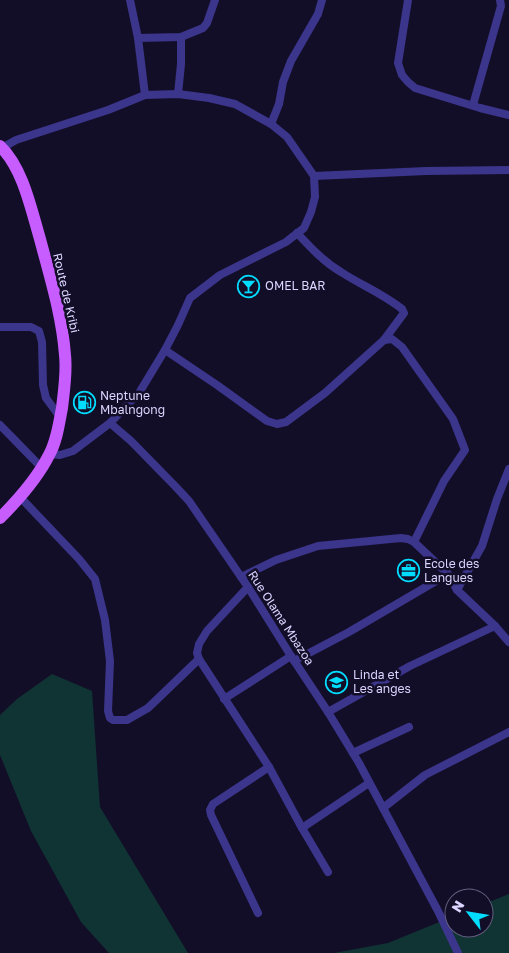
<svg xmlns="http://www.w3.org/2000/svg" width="509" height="953" font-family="'Golos Text',sans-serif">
<rect width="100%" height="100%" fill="#130e28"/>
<g fill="#103333">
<path d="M52 674 92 691 100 807 188 953H109L81 922 31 831 0 755V715L17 699Z"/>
<path d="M509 894V953H334L388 943 454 916V928H484V904Z"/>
</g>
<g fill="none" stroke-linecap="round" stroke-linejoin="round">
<g stroke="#3b358b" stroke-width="8">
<path d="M130 0 138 38 145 95"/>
<path d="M408 0 398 63 402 75 408 82 415 88 480 108 509 115"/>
<path d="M138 38 181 37 203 28 207 23 215 0"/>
<path d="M178 94 181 64V37"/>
<path d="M473 105 501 6 500 0"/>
<path d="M271 124 279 104 283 82 291 61 318 14 322 0"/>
<path d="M2 148 16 140 108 110 145 95 178 94 209 98 235 104 271 124 287 137 314 176 315 197 311 212 304 228 286 242 220 275 190 298 178 325 165 350 139 393 110 423 73 451 60 455 50 454"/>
<path d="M314 176 426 171 509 170"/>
<path d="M297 233C311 248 324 262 341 272 361 285 383 294 402 309L404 313 384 340"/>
<path d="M0 327H31L39 331 42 342 43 385 46 398 60 417"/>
<path d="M165 350 217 385 267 421 277 424 286 422 325 393 384 340 392 339 402 347 453 419 465 450 444 481 414 542"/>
<path d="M110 423 131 441 175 486 189 501 248 587 291 656 328 712 359 763 438 911 458 953"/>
<path d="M0 425 42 468"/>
<path d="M20 497 79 559 95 579 105 620 110 661 108 711 110 718 113 720H127L148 708 199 659"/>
<path d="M241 577 276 560 318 546 401 538 408 539 414 542 448 574 457 590 495 626 509 642"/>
<path d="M248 587 207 631 199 644 197 653 199 659 269 767 302 828 328 872"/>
<path d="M457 590 482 546 497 499 509 469"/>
<path d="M294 661 349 632 448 574"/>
<path d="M224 699 291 656"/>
<path d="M328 712 410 666 495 626"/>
<path d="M353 753 409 727"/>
<path d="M383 808 425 775 509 732"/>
<path d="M302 828 369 783"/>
<path d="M258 913 211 815 210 810 213 804 269 767"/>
</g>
<path stroke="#c75cff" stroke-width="12" d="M0 146C23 168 31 209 40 239 50 277 62 315 65 355 67 372 64 390 62 408 59 423 57 441 49 455 37 479 19 499 0 518"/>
</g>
<defs>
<symbol id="bar-ring" viewBox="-11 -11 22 22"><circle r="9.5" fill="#130e28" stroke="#01ddff" stroke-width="1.5"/><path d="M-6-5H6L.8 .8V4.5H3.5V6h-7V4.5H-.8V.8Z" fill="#01ddff"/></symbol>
<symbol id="fuel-ring" viewBox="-11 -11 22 22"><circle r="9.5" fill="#130e28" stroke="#01ddff" stroke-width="1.5"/><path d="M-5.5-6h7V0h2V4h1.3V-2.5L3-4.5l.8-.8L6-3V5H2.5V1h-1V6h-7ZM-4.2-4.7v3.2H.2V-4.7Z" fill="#01ddff"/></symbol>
<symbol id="office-ring" viewBox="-11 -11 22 22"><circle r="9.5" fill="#130e28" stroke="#01ddff" stroke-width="1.5"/><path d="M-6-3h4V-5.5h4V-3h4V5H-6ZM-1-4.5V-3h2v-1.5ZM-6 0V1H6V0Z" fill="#01ddff"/></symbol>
<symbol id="school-ring" viewBox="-11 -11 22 22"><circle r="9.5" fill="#130e28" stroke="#01ddff" stroke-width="1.5"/><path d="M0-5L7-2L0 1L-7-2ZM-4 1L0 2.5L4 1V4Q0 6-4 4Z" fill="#01ddff"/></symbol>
</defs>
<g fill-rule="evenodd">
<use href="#bar-ring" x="236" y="274" width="25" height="25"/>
<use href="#fuel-ring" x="72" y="390" width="25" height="25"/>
<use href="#office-ring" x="396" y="558" width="25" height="25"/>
<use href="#school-ring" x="324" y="670" width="25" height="25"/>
</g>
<g text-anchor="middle" stroke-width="5" stroke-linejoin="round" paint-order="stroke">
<g font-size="12" fill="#dbd5ff" stroke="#130e28" text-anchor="start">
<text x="265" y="290">OMEL BAR</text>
<text x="100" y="400">Neptune<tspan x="100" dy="14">Mbalngong</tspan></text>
<text x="424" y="568">Ecole des<tspan x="424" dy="14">Langues</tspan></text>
<text x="353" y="679">Linda et<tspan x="353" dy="14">Les anges</tspan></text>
</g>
<g font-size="12" fill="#dbd5ff" stroke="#130e28">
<text transform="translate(66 293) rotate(77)" y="4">Route de Kribi</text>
<text transform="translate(281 618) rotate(57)" y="4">Rue Olama Mbazoa</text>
</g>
</g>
<g transform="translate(469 913) rotate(301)"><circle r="24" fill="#130e28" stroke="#635e7e"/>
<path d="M0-4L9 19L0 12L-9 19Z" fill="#01ddff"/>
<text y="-8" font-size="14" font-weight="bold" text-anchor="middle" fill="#dbd5ff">N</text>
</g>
</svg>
